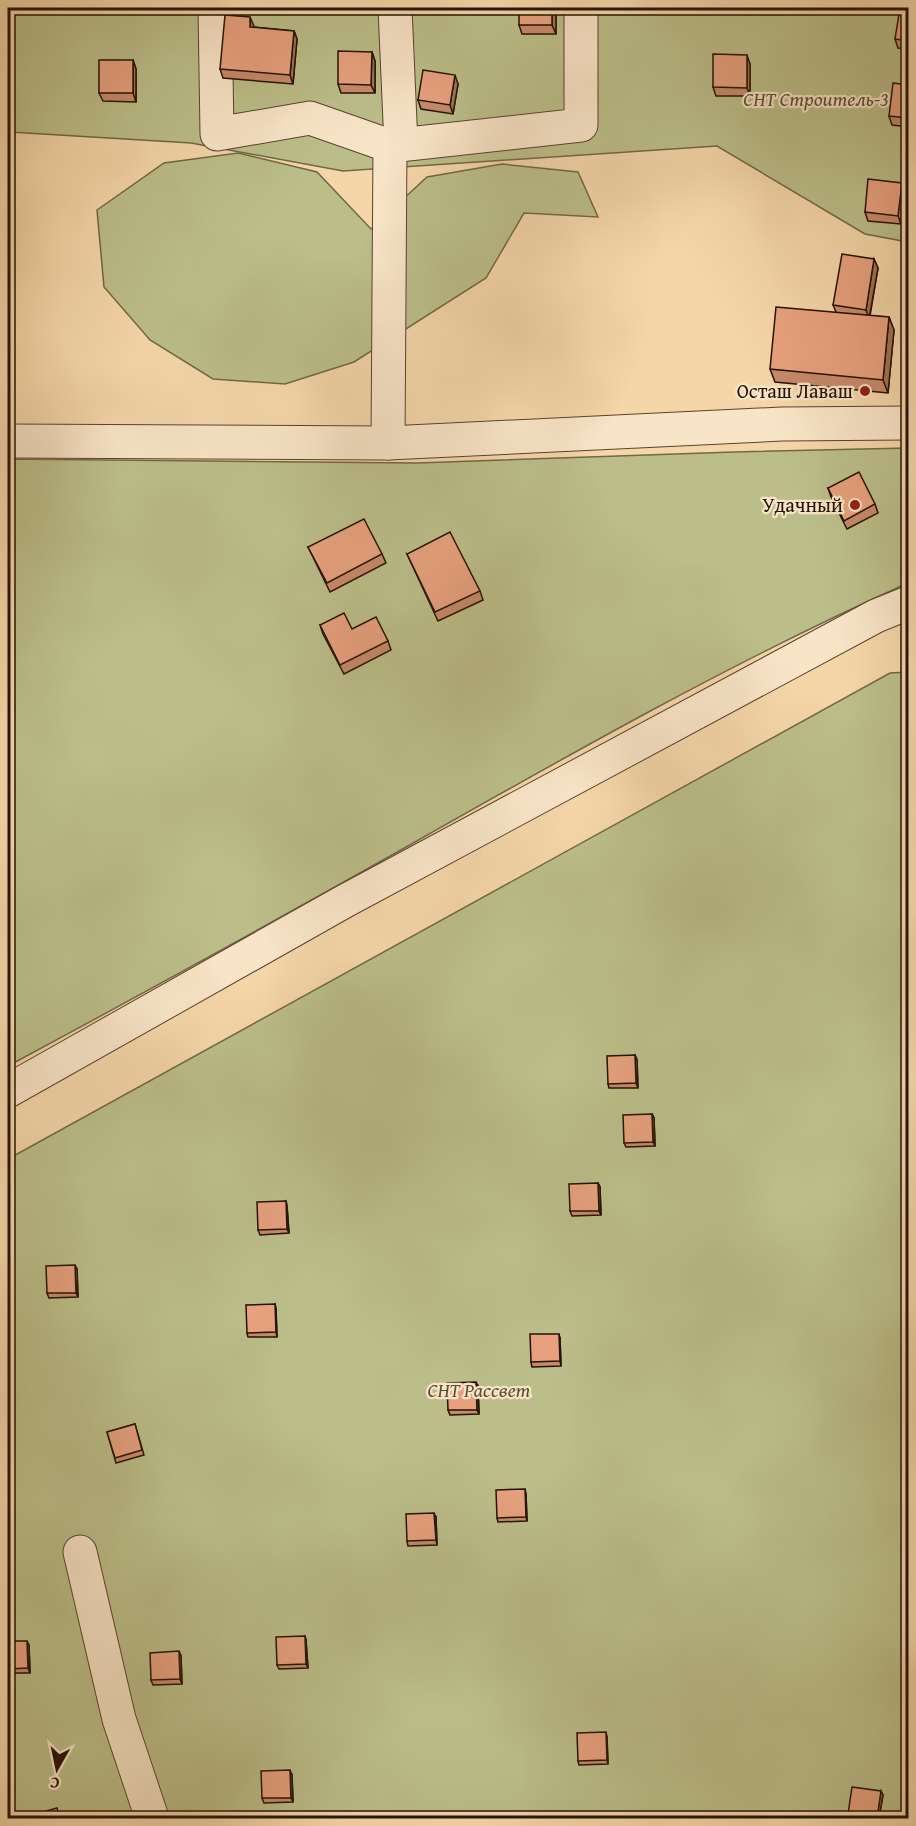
<svg xmlns="http://www.w3.org/2000/svg" width="916" height="1826" font-family="'Gentium Book Plus',serif">
<rect width="100%" height="100%" fill="#f5d6a9"/>
<filter id="stains"><feTurbulence type="fractalNoise" baseFrequency=".00333" numOctaves="4"/><feColorMatrix values="0 0 0 0 .2 0 0 0 0 .09 0 0 0 0 .02 0 0 0 .5 -.17"/></filter>
<radialGradient id="worn" r=".72"><stop offset=".6" stop-color="#630" stop-opacity="0"/><stop offset="1" stop-color="#630" stop-opacity=".3"/></radialGradient>
<g fill="#bbbe89" stroke="#706846" stroke-width="1.5">
<path d="M12 8H908V242L865 234 717 146 343 171 191 143 10 132Z"/>
<path d="M238 153 317 172 371 229 427 177 502 164 578 172 598 217 524 213 486 278 354 362 285 384 213 379 150 340 104 287 97 210 164 163Z"/>
<path d="M908 448V583C736 660 572 753 408 846 275 921 142 994 8 1066V459L417 463 734 452Z"/>
<path d="M908 672V1818H8V1159L890 673Z"/>
</g>
<g fill="none" stroke-linecap="round" stroke-linejoin="round">
<defs>
<g id="minor">
<path d="M215 8 217 134 310 118 390 146 581 125V8"/>
<path d="M395 8 401 145"/>
<path d="M8 441 388 443 782 424 908 423"/>
<path d="M388 443 390 146"/>
<path d="M8 1091 345 901 876 616 908 603"/>
<path d="M80 1552 119 1719 152 1818"/>
</g>
</defs>
<use href="#minor" stroke="#58432d" stroke-width="35"/>
<use href="#minor" stroke="#f8e4c7" stroke-width="33"/>
</g>
<g fill="#c78a6c" stroke="#241204" stroke-width="1.5">
<path d="M556 8V34H522L519 25Z"/>
<path d="M909 8V49L898 48 895 39Z"/>
<path d="M254 27 294 31 297 39 293 84 223 78 220 69Z"/>
<path d="M372 52 375 61V93H341L338 84Z"/>
<path d="M133 60 136 69V102L103 101 99 93Z"/>
<path d="M750 64V96H716L713 87Z"/>
<path d="M458 84 453 114 421 109 418 100Z"/>
<path d="M909 85V127L892 125 889 116Z"/>
<path d="M902 183 905 192 901 224 868 221 865 212Z"/>
<path d="M874 259 878 268 870 316 889 317 894 330 888 393 775 382 770 369 836 312 833 305Z"/>
<path d="M828 488 875 504 878 513 847 529 831 497Z"/>
<path d="M308 547 382 554 386 563 330 592 312 555Z"/>
<path d="M407 554 480 591 483 600 438 621Z"/>
<path d="M320 625 352 629 388 641 391 650 344 674 323 634Z"/>
<path d="M635 1055 637 1060 638 1088H609L608 1084Z"/>
<path d="M652 1114 654 1118 655 1146 626 1147 624 1143Z"/>
<path d="M598 1183 600 1187 601 1215 572 1216 570 1211Z"/>
<path d="M286 1201 287 1206 289 1233 260 1235 258 1230Z"/>
<path d="M77 1269 78 1297 49 1298 47 1293Z"/>
<path d="M275 1304 276 1309 277 1337H248L247 1333Z"/>
<path d="M560 1338 561 1366 532 1367 531 1362Z"/>
<path d="M478 1386 479 1414 450 1415 448 1410Z"/>
<path d="M135 1424 144 1455 116 1463 107 1432Z"/>
<path d="M526 1494 527 1521 498 1522 497 1518Z"/>
<path d="M436 1517 437 1545 408 1546 407 1541Z"/>
<path d="M305 1636 306 1640 308 1668 279 1669 277 1665Z"/>
<path d="M8 1641 29 1645 30 1673H8Z"/>
<path d="M181 1656 182 1684 153 1685 151 1680Z"/>
<path d="M607 1737 608 1764 579 1765 578 1761Z"/>
<path d="M292 1775 293 1802 264 1803 262 1798Z"/>
<path d="M881 1791 883 1795 879 1818H850L848 1814Z"/>
</g>
<g fill="#a27158" stroke="#241204" stroke-width="1.5">
<path d="M552 8H556V34L552 25Z"/>
<path d="M250 17 254 26 253 35 250 27Z"/>
<path d="M294 31 297 39 293 84 290 75Z"/>
<path d="M372 52 375 61V93L371 85Z"/>
<path d="M747 55 750 64V96L747 88Z"/>
<path d="M133 60 136 69V102L133 93Z"/>
<path d="M455 75 458 84 453 114 450 105Z"/>
<path d="M902 183 905 192 901 224 898 216Z"/>
<path d="M874 259 878 268 869 319 866 310Z"/>
<path d="M889 317 894 330 888 393 883 380Z"/>
<path d="M635 1055 637 1060 638 1088 636 1083Z"/>
<path d="M652 1114 654 1118 655 1146 653 1142Z"/>
<path d="M598 1183 600 1187 601 1215 599 1211Z"/>
<path d="M286 1201 287 1206 289 1233 287 1229Z"/>
<path d="M75 1265 77 1269 78 1297 76 1293Z"/>
<path d="M275 1304 276 1309 277 1337 276 1332Z"/>
<path d="M559 1334 560 1338 561 1366 560 1361Z"/>
<path d="M476 1382 478 1386 479 1414 477 1410Z"/>
<path d="M525 1489 526 1494 527 1521 526 1517Z"/>
<path d="M434 1513 436 1517 437 1545 436 1540Z"/>
<path d="M305 1636 306 1640 308 1668 306 1664Z"/>
<path d="M27 1641 29 1645 30 1673 28 1668Z"/>
<path d="M179 1651 181 1656 182 1684 180 1679Z"/>
<path d="M606 1732 607 1737 608 1764 607 1760Z"/>
<path d="M290 1770 292 1775 293 1802 291 1798Z"/>
<path d="M881 1791 883 1795 879 1818H877Z"/>
</g>
<g fill="#e7a17e" stroke="#241204" stroke-width="1.5">
<rect x="519" y="8" width="33" height="17"/>
<path d="M900 8H909V41L895 39Z"/>
<path d="M225 15 250 17V27L294 31 290 75 220 69Z"/>
<path d="M338 51 372 52 371 85 338 84Z"/>
<path d="M713 54 747 55V88L713 87Z"/>
<rect x="99" y="60" width="34" height="33"/>
<path d="M423 70 455 75 450 105 418 100Z"/>
<path d="M893 83 909 85V118L889 116Z"/>
<path d="M868 179 902 183 898 216 865 212Z"/>
<path d="M842 254 874 259 866 310 833 305Z"/>
<path d="M776 307 889 317 883 380 770 369Z"/>
<path d="M859 472 875 504 844 521 828 488Z"/>
<path d="M364 519 382 554 327 583 308 547Z"/>
<path d="M450 532 480 591 435 612 407 554Z"/>
<path d="M344 613 352 629 376 617 388 641 340 665 320 625Z"/>
<path d="M635 1055 636 1083 608 1084 607 1056Z"/>
<path d="M652 1114 653 1142 624 1143 623 1115Z"/>
<path d="M598 1183 599 1211H570L569 1184Z"/>
<path d="M286 1201 287 1229 258 1230 257 1202Z"/>
<path d="M75 1265 76 1293H47L46 1266Z"/>
<path d="M275 1304 276 1332 247 1333 246 1305Z"/>
<path d="M530 1334H559L560 1361 531 1362Z"/>
<path d="M476 1382 477 1410H448L447 1383Z"/>
<path d="M135 1424 142 1450 115 1458 107 1432Z"/>
<path d="M525 1489 526 1517 497 1518 496 1490Z"/>
<path d="M434 1513 436 1540 407 1541 406 1514Z"/>
<path d="M305 1636 306 1664 277 1665 276 1637Z"/>
<path d="M8 1641H27L28 1668 8 1669Z"/>
<path d="M179 1651 180 1679 151 1680 150 1653Z"/>
<path d="M606 1732 607 1760 578 1761 577 1733Z"/>
<path d="M290 1770 291 1798H262L261 1771Z"/>
<path d="M852 1787 881 1791 877 1818 848 1814Z"/>
<path d="M57 1808 60 1818H30L29 1816Z"/>
</g>
<g fill="#8f2418" stroke="#f8e4c7" stroke-width="2">
<circle cx="865" cy="391" r="6"/>
<circle cx="855" cy="505" r="6"/>
</g>
<g text-anchor="middle" stroke-width="4.5" stroke-linejoin="round" paint-order="stroke">
<g font-size="20" font-style="italic" fill="#594e33" stroke="#f8e4c7">
<text x="816" y="106">СНТ Строитель-3</text>
<text x="479" y="1397">СНТ Рассвет</text>
</g>
<g font-size="20" fill="#241204" stroke="#f8e4c7" text-anchor="end">
<text x="853" y="398">Осташ Лаваш</text>
<text x="843" y="512">Удачный</text>
</g>
</g>
<rect width="916" height="1826" fill="none" stroke="#f5d6a9" stroke-width="30"/>
<rect x="9" y="9" width="898" height="1808" fill="none" stroke="#241204" stroke-width="3"/>
<rect x="15" y="15" width="886" height="1796" fill="none" stroke="#241204" stroke-width="1.5"/>
<g transform="translate(57 1769) rotate(189)" stroke="#f8e4c7" stroke-width="4.5" paint-order="stroke">
<path d="M0-4.5L10 22L0 15L-10 22Z" fill="#241204"/>
<text y="-9" font-size="16" font-weight="bold" text-anchor="middle" fill="#241204">С</text>
</g>
<rect width="100%" height="100%" filter="url(#stains)"/>
<rect width="100%" height="100%" fill="url(#worn)"/>
</svg>
